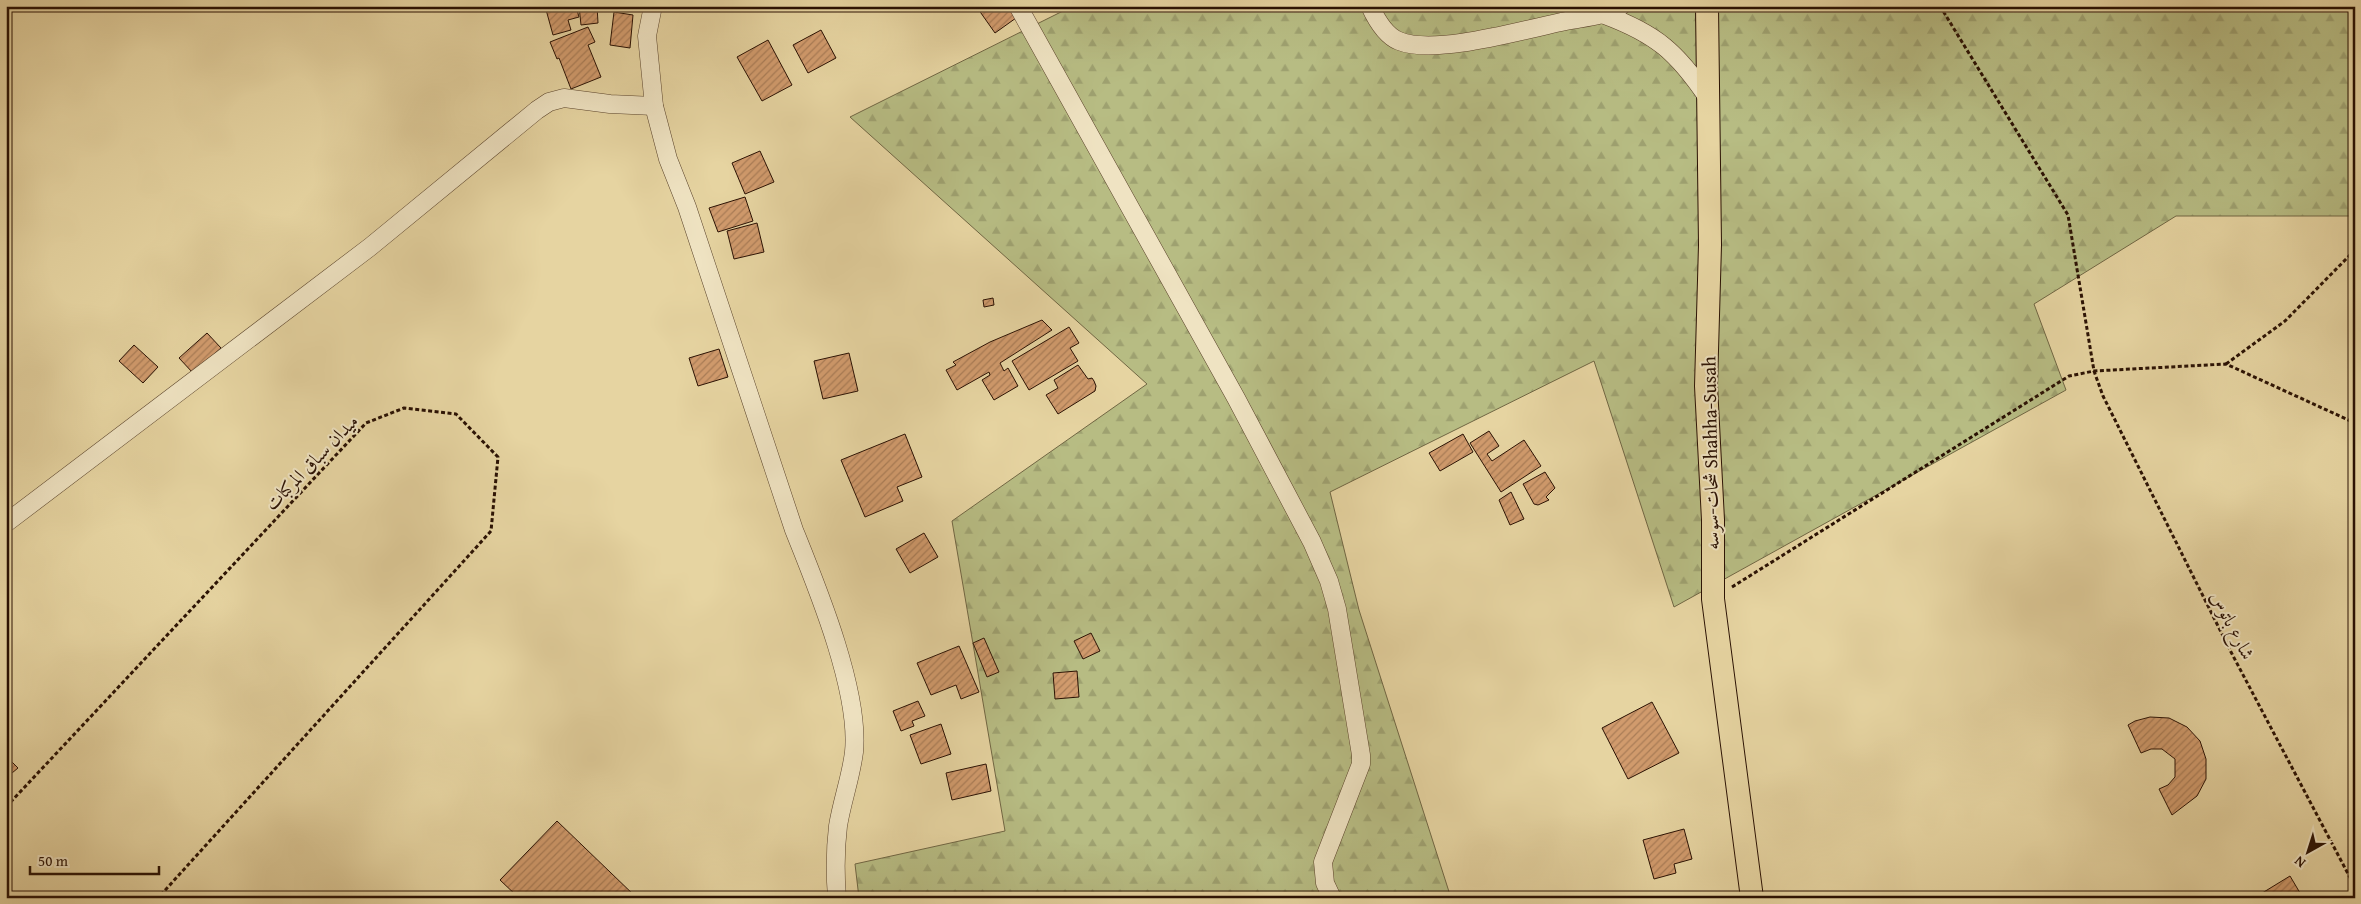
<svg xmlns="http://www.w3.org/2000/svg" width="2361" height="904" font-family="'Gentium Book Plus',Amiri,serif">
<defs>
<pattern id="forest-firs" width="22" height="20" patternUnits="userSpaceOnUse" patternTransform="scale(1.25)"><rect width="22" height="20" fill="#b7bc83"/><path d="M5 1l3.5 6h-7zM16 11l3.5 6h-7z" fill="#9ea170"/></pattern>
<pattern id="building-hatch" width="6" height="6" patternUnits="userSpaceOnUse" patternTransform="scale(1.25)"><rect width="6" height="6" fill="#d19b6d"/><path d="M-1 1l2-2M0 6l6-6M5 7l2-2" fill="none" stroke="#aa7d57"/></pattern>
</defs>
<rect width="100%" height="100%" fill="#e6d4a1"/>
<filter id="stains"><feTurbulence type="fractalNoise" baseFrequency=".004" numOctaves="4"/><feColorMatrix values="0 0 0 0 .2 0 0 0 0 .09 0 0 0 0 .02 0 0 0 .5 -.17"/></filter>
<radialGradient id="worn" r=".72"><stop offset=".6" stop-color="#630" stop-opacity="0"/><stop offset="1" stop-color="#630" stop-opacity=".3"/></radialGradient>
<path fill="url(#forest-firs)" stroke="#706643" d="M1073 6H2355V216H2176L2034 304 2066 390 1674 607 1594 361 1330 492 1359 610 1451 898H859L855 864 1005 831 952 521 1147 384 850 117Z"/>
<g fill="url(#building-hatch)" stroke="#2a1103">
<path d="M545 6H576L579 17 568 20 571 30 553 35Z"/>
<path d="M579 6H597L598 23 581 25Z"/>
<path d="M976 6H1008L1016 18 995 33Z"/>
<path d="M614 12 633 15 630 48 610 45Z"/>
<path d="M588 27 595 42 588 45 601 77 571 89 559 58 557 59 550 42Z"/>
<path d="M821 30 836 58 808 73 793 45Z"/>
<path d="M768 40 792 85 762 101 737 57Z"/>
<path d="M760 151 774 182 745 194 732 163Z"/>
<path d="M745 197 753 221 718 232 709 208Z"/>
<path d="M757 223 764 252 734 259 727 231Z"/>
<path d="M993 298 994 305 984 307 983 300Z"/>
<path d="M1042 320 1052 330 1000 363 1004 371 1008 368 1018 386 994 400 982 380 990 375 989 372 957 390 946 370 956 365 953 362 990 342Z"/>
<path d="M1069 327 1079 343 1070 348 1078 361 1029 390 1012 361Z"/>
<path d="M207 333 221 348 193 373 179 358Z"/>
<path d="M134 345 158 367 143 383 119 361Z"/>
<path d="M719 349 728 377 698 386 689 358Z"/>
<path d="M849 353 858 391 823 399 814 361Z"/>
<path d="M1078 365 1088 379 1092 378 1094 381 1096 386 1095 391 1058 414 1046 395 1058 388 1054 380Z"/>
<path d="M1489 431 1499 446 1487 454 1492 461 1524 440 1541 466 1501 492 1470 443Z"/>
<path d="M905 434 922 477 897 487 903 501 865 517 841 460Z"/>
<path d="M1463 434 1473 452 1440 471 1429 453Z"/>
<path d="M1545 472 1555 488 1546 497 1549 500 1538 505 1534 504 1523 484Z"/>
<path d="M1511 492 1524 519 1510 525 1499 500Z"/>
<path d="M924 533 938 557 910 573 896 549Z"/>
<path d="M1091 633 1100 651 1083 659 1074 641Z"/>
<path d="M984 638 999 672 987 677 973 643Z"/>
<path d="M959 646 979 692 961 699 956 685 931 695 917 663Z"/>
<path d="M1077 671 1079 697 1055 699 1053 673Z"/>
<path d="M918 701 925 716 912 721 914 726 901 731 893 711Z"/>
<path d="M1652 702 1679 753 1628 779 1602 728Z"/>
<path d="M2150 717 2169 718 2187 727 2200 741 2206 759V779L2197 796 2172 815 2159 789 2168 785 2175 777V759L2162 749H2151L2141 753 2128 725 2135 721Z"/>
<path d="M941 724 951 754 921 764 910 735Z"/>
<path d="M6 756 18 768 6 778Z"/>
<path d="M986 764 991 791 952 800 946 773Z"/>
<path d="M557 821 637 898H519L500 880Z"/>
<path d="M1684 829 1692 859 1674 864 1676 873 1654 879 1643 840Z"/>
<path d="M2290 876 2303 898H2254Z"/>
</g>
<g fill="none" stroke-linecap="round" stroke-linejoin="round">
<defs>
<g id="minor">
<path d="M653 6 647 36 654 106 668 159 687 207 794 530C817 587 860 691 854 752 851 777 842 801 838 826 835 851 835 873 837 898"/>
<path d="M1018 6 1236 398 1312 542 1329 581 1337 609 1361 755V764L1323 862 1325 883 1332 898"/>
<path d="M1370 6C1376 19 1386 36 1399 41 1436 56 1526 29 1566 21 1587 17 1602 17 1621 6"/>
<path d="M1605 15C1656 34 1677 52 1708 98"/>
<path d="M6 523 370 247 537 110 549 102 564 98 610 104 654 106"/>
</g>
<path id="major" d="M1707 6 1710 245 1706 386 1713 520V599L1752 898"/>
</defs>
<use href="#minor" stroke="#59422a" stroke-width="19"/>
<use href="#major" stroke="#2a1103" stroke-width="24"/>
<g stroke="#2a1103" stroke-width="3" stroke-dasharray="4 2.5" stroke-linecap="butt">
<path d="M1940 6 2068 215 2094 371 2103 396 2231 652 2355 887"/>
<path d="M2226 364 2285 321 2355 250"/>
<path d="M1732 587 2069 376 2094 371 2226 364 2355 423"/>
<path d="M6 807 366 423 404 408 456 414 498 457 491 531 158 898"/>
</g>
<use href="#minor" stroke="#efe3c2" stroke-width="18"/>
<use href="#major" stroke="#e6d4a1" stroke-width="22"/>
</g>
<g text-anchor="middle" stroke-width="4" stroke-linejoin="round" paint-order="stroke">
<g font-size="19" fill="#2a1103" stroke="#efe3c2">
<text transform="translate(1710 453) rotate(-91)" y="7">شحات-سوسه Shahha-Susah</text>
<text transform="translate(311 462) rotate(-46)" y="7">ميدان سباق المركبات</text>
<text transform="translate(2233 625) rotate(63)" y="7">شارع باتوس</text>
</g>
</g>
<rect width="2361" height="904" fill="none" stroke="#e6d4a1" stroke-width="25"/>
<rect x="8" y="8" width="2346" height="889" fill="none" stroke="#2a1103" stroke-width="2.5"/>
<rect x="12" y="12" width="2336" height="879" fill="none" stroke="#2a1103"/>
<g transform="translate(2308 852) rotate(219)" stroke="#efe3c2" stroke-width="4" paint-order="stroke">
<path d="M0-4L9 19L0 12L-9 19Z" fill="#2a1103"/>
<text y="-8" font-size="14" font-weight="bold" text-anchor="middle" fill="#2a1103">N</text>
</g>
<path d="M30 866v8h129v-8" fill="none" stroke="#2a1103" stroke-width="2.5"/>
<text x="38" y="866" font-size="15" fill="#2a1103" stroke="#efe3c2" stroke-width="4" paint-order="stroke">50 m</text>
<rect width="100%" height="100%" filter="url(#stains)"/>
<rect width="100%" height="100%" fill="url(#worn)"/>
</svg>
